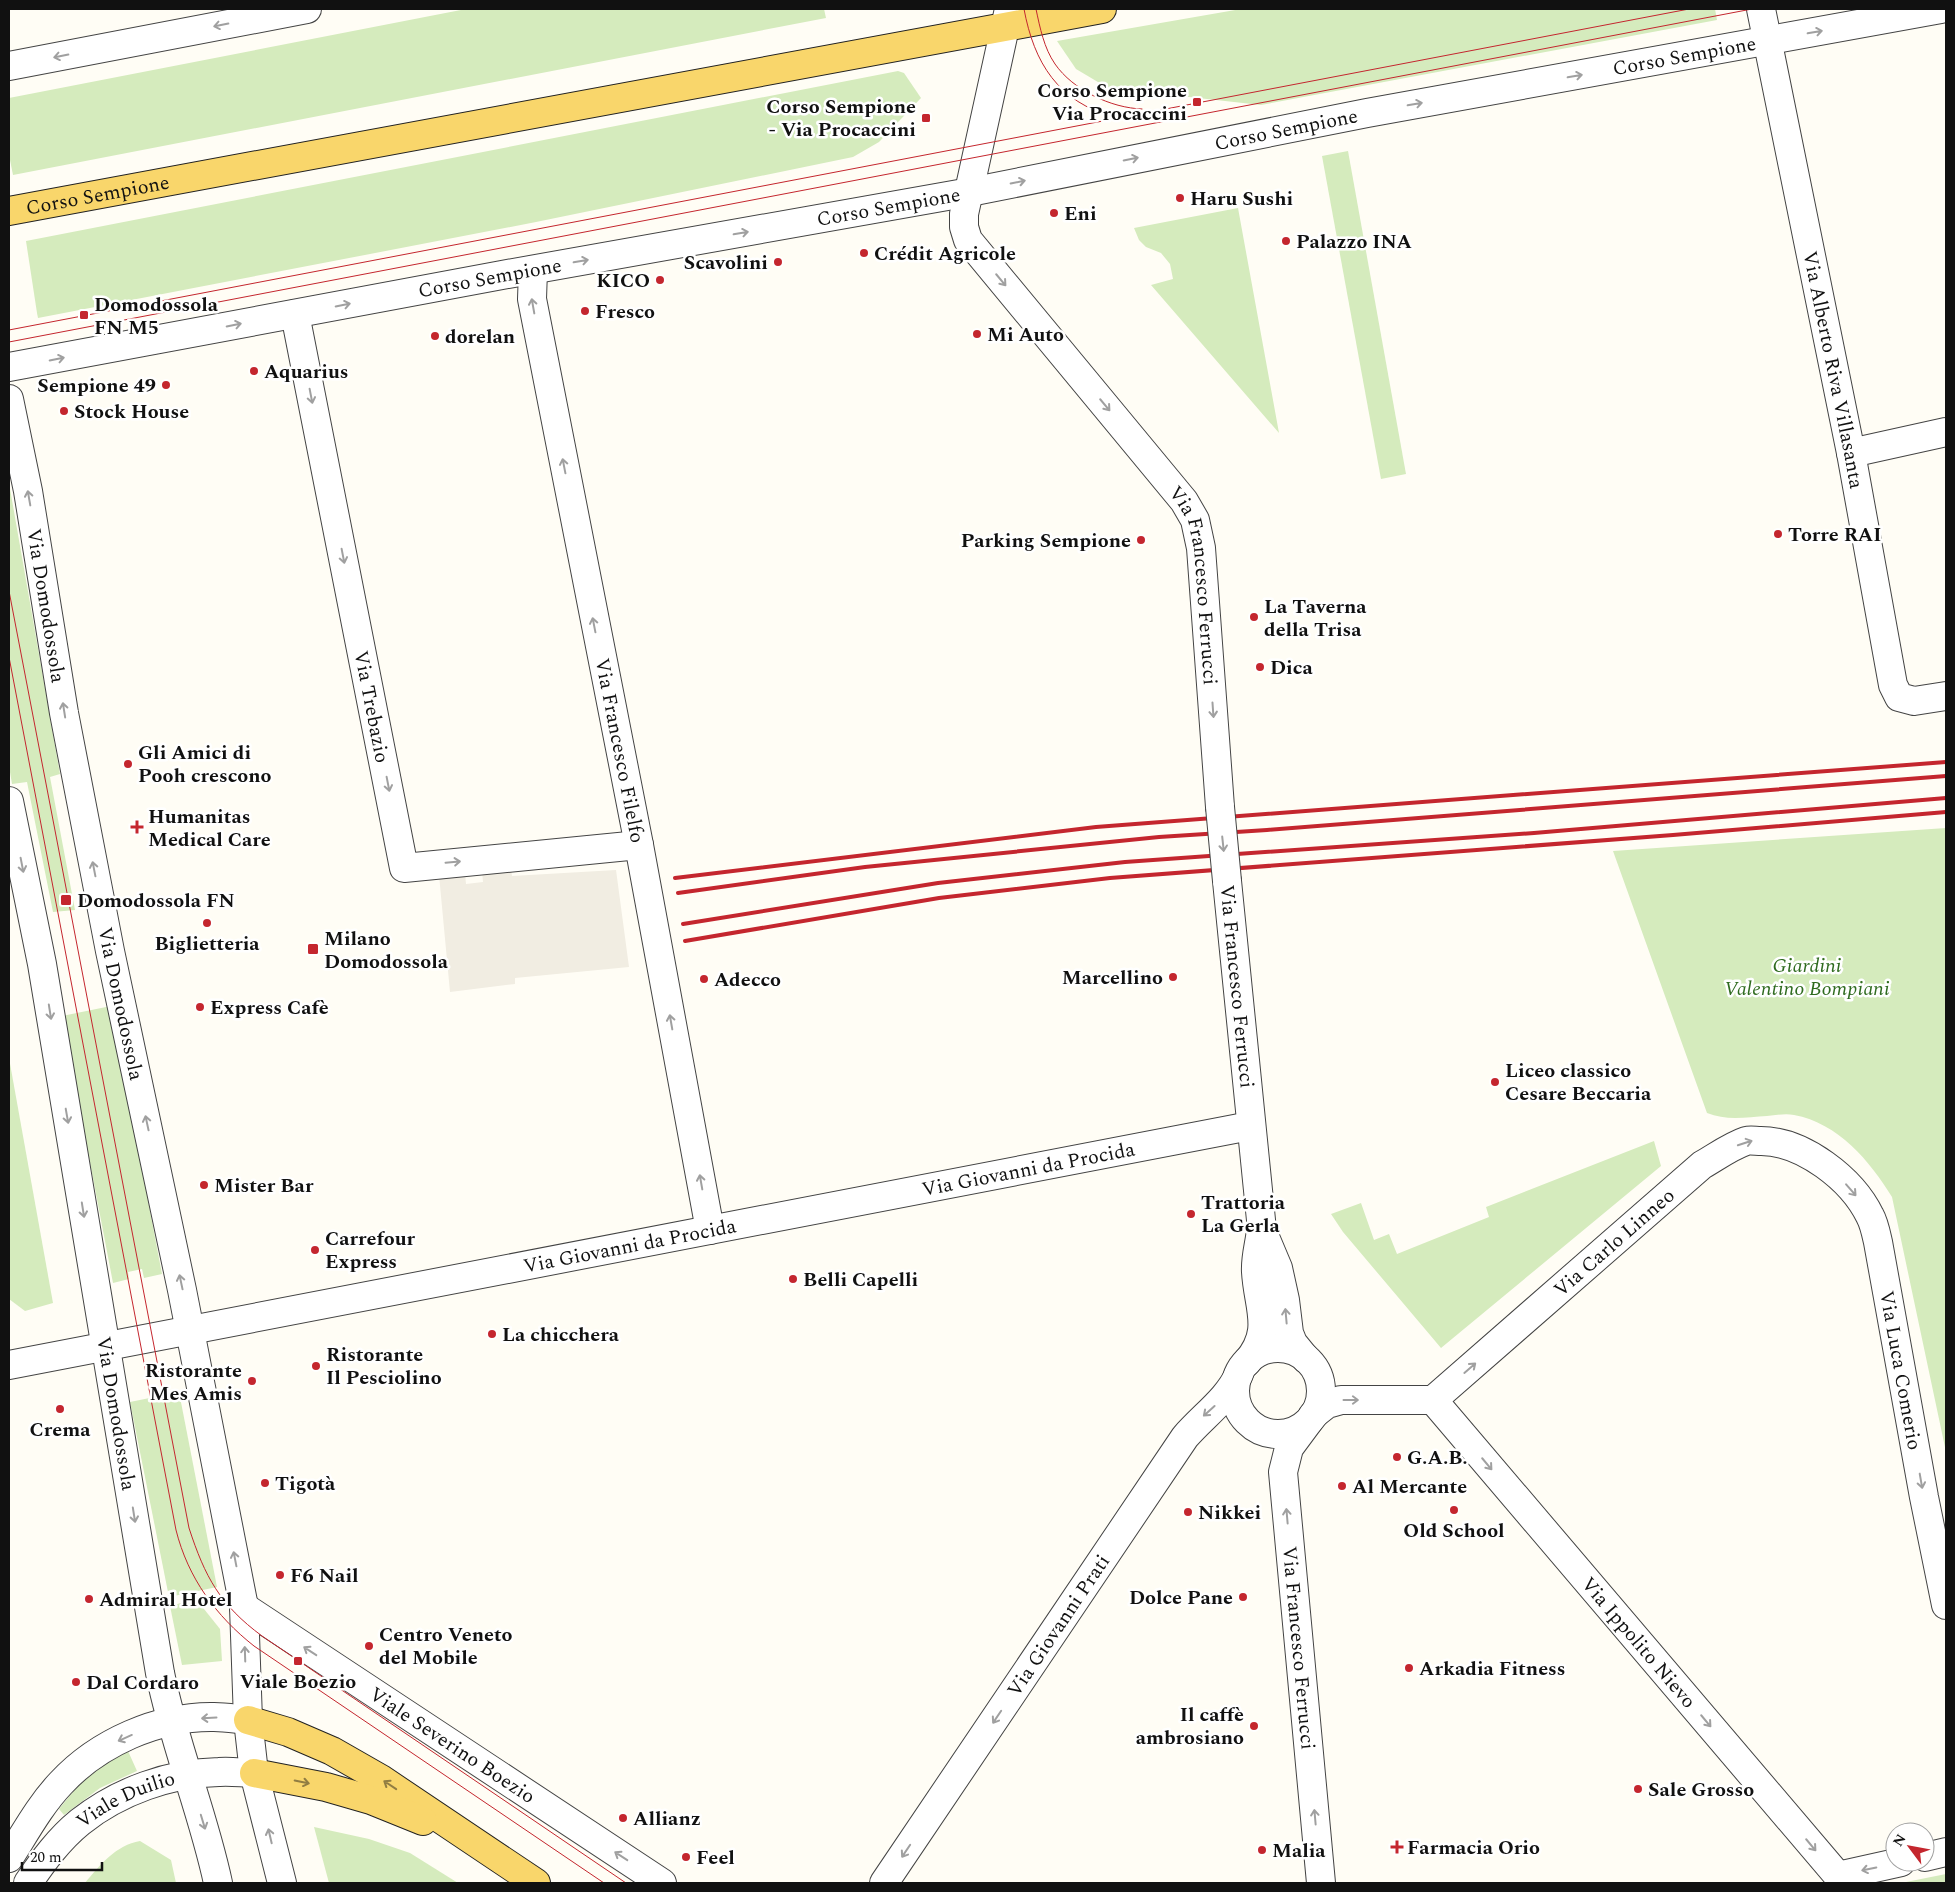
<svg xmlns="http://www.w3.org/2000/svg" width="1955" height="1892" font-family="Spectral,serif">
<rect width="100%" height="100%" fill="#fffdf5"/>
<g fill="#d5ebbd">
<path d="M466 9H824L826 18 13 175 9 155V98Z"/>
<path d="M1241 9H1715L1717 20 1261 105 1108 88 1076 69 1057 41Z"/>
<path d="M898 71 904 73 921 98 879 142 853 157 536 222 38 318 37 313 26 241Z"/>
<path d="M1348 151 1406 474 1381 479 1322 156Z"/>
<path d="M1238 208 1279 433 1151 285 1173 279 1170 264 1161 253 1146 247 1139 240 1134 228Z"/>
<path d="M9 483 60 774 50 777 75 910 53 912 27 782 12 784 9 766Z"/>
<path d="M1946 828V1452L1892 1197C1870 1161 1838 1123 1794 1115 1786 1113 1776 1115 1767 1116 1747 1117 1726 1121 1707 1113L1613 851Z"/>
<path d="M111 1006 162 1274 144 1278 142 1269 128 1272 129 1279 113 1283 62 1016Z"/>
<path d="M9 1058 53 1303 25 1311 9 1299Z"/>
<path d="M1654 1141 1661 1166 1441 1348 1343 1232 1331 1214 1361 1203 1374 1240 1389 1234 1397 1254 1489 1217 1486 1207Z"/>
<path d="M179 1392 217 1587 169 1597 130 1402Z"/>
<path d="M196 1599 220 1629 222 1661 182 1665 170 1606Z"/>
<path d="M128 1751 137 1771 100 1788 64 1815 59 1809 80 1783 102 1766Z"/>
<path d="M314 1827 369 1839 410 1853 458 1883H329Z"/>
<path d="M140 1841 171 1860 176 1883H85C100 1865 116 1845 140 1841Z"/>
<path d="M1946 1874V1883H1901Z"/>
</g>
<path fill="#f1ede2" d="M511 869 512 876 616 870 629 967 515 978V984L450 992 439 875 465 873 466 884 483 882 482 871Z"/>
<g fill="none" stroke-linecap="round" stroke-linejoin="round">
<defs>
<g id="minor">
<path id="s1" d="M1009 9 964 214V227L968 240 1184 501 1195 520 1201 548 1220 807"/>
<path id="s2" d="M1761 9 1851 453 1893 685 1899 697 1914 701 1946 696"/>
<path d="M9 66 307 9"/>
<path id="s3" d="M533 270 532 299 639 845 710 1230"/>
<path id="s4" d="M295 314 404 868 639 845"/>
<path id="s5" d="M9 367 502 275 970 192 1367 113 1941 9"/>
<path id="s6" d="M9 399 28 491 64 713 110 951 182 1290 244 1607 248 1720 254 1773 282 1883"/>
<path d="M1851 453 1946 432"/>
<path id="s7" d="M9 801 42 964 160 1673C174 1744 203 1812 218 1883"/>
<path id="s8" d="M1227 881 1262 1230 1278 1268 1285 1300 1289 1333 1293 1343 1306 1359"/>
<circle cx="1278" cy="1391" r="43"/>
<path d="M1247 1362C1274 1330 1258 1308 1256 1272 1255 1257 1260 1243 1261 1229"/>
<path id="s9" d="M9 1365 1250 1126"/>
<path id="s10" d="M1433 1400 1702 1165C1716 1157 1731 1146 1746 1141 1750 1140 1756 1141 1761 1141 1803 1141 1852 1179 1870 1216 1874 1223 1876 1233 1878 1242L1924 1497 1946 1605"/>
<path id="s11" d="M1433 1400 1844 1883"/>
<path d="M1313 1415 1327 1404 1341 1400H1433"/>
<path id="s12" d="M1309 1421 1289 1448 1283 1472 1321 1883"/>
<path id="s13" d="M244 1607 662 1883"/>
<path d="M1925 1857 1946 1852"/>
<path d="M9 1858C25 1833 40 1805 61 1783 98 1743 158 1716 214 1717 225 1717 237 1719 248 1720"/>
<path d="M1838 1876 1901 1862"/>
<path id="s14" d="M28 1883C43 1861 59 1839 80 1822 119 1791 170 1773 219 1772 231 1771 243 1773 254 1773"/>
<path id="s15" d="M884 1883 1185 1437C1203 1416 1228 1399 1239 1374"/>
</g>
<g id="major">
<path id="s16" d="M9 211 1102 9"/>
<path d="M248 1720 288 1732 332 1751 381 1779 536 1883"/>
<path d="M254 1773 326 1787 371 1800 423 1821"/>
</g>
</defs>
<use href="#minor" stroke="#444" stroke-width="30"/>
<use href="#major" stroke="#222" stroke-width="30"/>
<use href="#minor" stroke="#fff" stroke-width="28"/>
<use href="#major" stroke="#f9d66b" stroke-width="28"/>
<g stroke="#c4262e" stroke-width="1">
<path d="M1024 9C1034 63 1058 102 1114 117"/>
<path d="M1036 9C1040 28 1044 48 1055 64 1073 90 1111 108 1142 109"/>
<path d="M9 330 1689 9"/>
<path d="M9 342 1752 9"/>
<path d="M9 591 189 1528C205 1577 220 1605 262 1636L626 1883"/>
<path d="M9 657 176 1530C188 1578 216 1616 254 1646L604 1883"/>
</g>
<g stroke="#c4262e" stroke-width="4">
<path d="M675 878 1096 827 1946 762"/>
<path d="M678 893 865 867 1159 837 1267 830 1946 776"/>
<path d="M683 924 938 883 1125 862 1534 833 1946 798"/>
<path d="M685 941 939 898 1110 878 1673 835 1946 812"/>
</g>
<defs>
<path id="minor-bridge" d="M1220 807 1227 881"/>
</defs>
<use href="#minor-bridge" stroke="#444" stroke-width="30" stroke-linecap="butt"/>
<use href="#minor-bridge" stroke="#fff" stroke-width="28"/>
</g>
<defs><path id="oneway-shaft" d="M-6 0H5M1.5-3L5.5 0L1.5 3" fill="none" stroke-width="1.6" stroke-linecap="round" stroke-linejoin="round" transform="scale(1.25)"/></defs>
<g stroke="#a0a0a0">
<use href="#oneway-shaft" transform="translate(221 25) rotate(169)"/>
<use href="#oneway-shaft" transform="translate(1815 32) rotate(-10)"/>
<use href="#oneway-shaft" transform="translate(61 56) rotate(169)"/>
<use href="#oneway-shaft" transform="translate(1575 76) rotate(-10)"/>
<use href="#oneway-shaft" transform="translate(1415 104) rotate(-10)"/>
<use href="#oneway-shaft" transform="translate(1131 159) rotate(-11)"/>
<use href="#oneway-shaft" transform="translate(1018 182) rotate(-12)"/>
<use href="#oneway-shaft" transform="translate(741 233) rotate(-10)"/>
<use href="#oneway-shaft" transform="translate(581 261) rotate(-10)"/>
<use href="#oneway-shaft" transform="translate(1001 280) rotate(50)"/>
<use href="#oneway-shaft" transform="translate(343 305) rotate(-11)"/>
<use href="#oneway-shaft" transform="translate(533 306) rotate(-100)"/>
<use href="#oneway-shaft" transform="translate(234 325) rotate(-11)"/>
<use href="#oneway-shaft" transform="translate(57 359) rotate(-11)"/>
<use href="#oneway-shaft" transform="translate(311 396) rotate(79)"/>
<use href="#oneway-shaft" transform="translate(1105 405) rotate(50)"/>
<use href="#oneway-shaft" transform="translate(564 466) rotate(-101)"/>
<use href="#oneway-shaft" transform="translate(29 498) rotate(-100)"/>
<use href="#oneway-shaft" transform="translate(343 556) rotate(79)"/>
<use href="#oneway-shaft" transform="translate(594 625) rotate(-101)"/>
<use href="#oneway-shaft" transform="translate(64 710) rotate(-99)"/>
<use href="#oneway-shaft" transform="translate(1213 710) rotate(86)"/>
<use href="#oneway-shaft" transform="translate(388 784) rotate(79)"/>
<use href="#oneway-shaft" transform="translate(1223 844) rotate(84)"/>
<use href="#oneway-shaft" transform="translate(453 862) rotate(-5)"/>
<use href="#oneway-shaft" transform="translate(22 865) rotate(79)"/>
<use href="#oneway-shaft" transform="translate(94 869) rotate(-101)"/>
<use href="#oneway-shaft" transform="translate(50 1012) rotate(81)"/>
<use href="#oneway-shaft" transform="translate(671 1022) rotate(-100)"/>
<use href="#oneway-shaft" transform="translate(67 1116) rotate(80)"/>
<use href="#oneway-shaft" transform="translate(147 1123) rotate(-102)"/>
<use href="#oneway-shaft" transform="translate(1745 1143) rotate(-18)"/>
<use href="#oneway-shaft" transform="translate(701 1182) rotate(-100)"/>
<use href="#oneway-shaft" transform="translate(1851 1190) rotate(49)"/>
<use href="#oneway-shaft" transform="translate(83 1210) rotate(81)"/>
<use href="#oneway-shaft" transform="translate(181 1282) rotate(-102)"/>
<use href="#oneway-shaft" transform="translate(1286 1316) rotate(-95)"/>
<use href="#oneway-shaft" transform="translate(1470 1368) rotate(-41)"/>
<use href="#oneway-shaft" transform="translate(1351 1400)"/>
<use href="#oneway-shaft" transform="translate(1209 1411) rotate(138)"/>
<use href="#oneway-shaft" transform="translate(1487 1464) rotate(50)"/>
<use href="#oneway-shaft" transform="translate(1921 1481) rotate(80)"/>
<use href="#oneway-shaft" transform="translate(134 1515) rotate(81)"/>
<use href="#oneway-shaft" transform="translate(1287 1516) rotate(-95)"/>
<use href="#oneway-shaft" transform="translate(235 1559) rotate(-101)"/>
<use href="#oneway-shaft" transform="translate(310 1651) rotate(-147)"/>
<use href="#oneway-shaft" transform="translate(245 1654) rotate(-92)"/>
<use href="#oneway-shaft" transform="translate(997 1717) rotate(124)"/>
<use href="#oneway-shaft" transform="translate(209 1718) rotate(177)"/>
<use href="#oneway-shaft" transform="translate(1706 1721) rotate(50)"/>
<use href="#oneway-shaft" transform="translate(125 1738) rotate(156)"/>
<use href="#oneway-shaft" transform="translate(1315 1817) rotate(-95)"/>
<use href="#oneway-shaft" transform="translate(203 1822) rotate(73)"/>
<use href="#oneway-shaft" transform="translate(270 1836) rotate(-103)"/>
<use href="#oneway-shaft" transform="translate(1811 1845) rotate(50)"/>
<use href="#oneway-shaft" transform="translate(906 1851) rotate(124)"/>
<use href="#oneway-shaft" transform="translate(621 1856) rotate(-147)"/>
<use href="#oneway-shaft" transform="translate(1869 1869) rotate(168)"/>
</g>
<g stroke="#917d42">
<use href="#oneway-shaft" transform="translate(302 1782) rotate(12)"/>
<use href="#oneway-shaft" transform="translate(390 1785) rotate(-146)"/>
</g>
<g fill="#c4262e" stroke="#fff" stroke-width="2">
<rect x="1192" y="97" width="10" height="10" rx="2.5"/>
<rect x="921" y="113" width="10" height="10" rx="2.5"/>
<circle cx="1180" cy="198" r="5"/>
<circle cx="1054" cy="213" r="5"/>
<circle cx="1286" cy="241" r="5"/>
<circle cx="864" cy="253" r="5"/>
<circle cx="778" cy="262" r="5"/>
<circle cx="660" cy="280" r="5"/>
<circle cx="585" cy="311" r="5"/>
<rect x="79" y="310" width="10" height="10" rx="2.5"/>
<circle cx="977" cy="334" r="5"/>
<circle cx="435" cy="336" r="5"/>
<circle cx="254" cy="371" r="5"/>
<circle cx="166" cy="385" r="5"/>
<circle cx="64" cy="411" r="5"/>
<circle cx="1778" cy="534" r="5"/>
<circle cx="1141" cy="540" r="5"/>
<circle cx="1254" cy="617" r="5"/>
<circle cx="1260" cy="667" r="5"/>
<circle cx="128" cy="764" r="5"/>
<path d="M134.5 819.5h5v5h5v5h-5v5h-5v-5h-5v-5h5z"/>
<rect x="60" y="894" width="12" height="12" rx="2.5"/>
<circle cx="207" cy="923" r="5"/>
<rect x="307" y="943" width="12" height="12" rx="2.5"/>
<circle cx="1173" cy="977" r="5"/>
<circle cx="704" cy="979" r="5"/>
<circle cx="200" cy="1007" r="5"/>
<circle cx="1495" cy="1082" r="5"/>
<circle cx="204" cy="1185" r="5"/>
<circle cx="1191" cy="1214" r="5"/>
<circle cx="315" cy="1250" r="5"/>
<circle cx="793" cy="1279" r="5"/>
<circle cx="492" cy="1334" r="5"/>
<circle cx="316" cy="1366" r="5"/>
<circle cx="252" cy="1381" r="5"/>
<circle cx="60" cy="1409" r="5"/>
<circle cx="1397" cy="1457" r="5"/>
<circle cx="265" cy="1483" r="5"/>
<circle cx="1342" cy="1486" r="5"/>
<circle cx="1454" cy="1510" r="5"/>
<circle cx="1188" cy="1512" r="5"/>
<circle cx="280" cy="1575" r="5"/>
<circle cx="1243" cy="1597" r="5"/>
<circle cx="89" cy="1599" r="5"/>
<circle cx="369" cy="1646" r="5"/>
<rect x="293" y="1656" width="10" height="10" rx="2.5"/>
<circle cx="1409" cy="1668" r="5"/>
<circle cx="76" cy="1682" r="5"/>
<circle cx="1254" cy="1726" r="5"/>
<circle cx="1638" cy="1789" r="5"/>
<circle cx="623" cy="1818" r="5"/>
<path d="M1394.5 1839.5h5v5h5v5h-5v5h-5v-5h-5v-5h5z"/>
<circle cx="1262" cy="1850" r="5"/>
<circle cx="686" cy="1857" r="5"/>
</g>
<g text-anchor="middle" stroke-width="5" stroke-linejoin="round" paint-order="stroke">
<g font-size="20" fill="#111" stroke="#fff">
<text dy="7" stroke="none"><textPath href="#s5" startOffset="1704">Corso Sempione</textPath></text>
<text dy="7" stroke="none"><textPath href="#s5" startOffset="1299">Corso Sempione</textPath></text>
<text dy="7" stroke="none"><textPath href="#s16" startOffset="90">Corso Sempione</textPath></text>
<text dy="7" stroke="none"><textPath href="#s5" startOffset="894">Corso Sempione</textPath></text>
<text dy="7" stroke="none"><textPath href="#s5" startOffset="489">Corso Sempione</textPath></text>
<text dy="7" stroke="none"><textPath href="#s2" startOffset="368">Via Alberto Riva Villasanta</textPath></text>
<text dy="7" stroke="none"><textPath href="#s1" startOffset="661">Via Francesco Ferrucci</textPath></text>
<text dy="7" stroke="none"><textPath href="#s6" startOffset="210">Via Domodossola</textPath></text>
<text dy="7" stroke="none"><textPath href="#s4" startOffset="400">Via Trebazio</textPath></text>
<text dy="7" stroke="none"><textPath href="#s3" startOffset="489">Via Francesco Filelfo</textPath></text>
<text dy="7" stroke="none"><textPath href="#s8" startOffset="106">Via Francesco Ferrucci</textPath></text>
<text dy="7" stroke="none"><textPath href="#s6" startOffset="615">Via Domodossola</textPath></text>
<text dy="7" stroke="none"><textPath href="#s9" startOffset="1038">Via Giovanni da Procida</textPath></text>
<text dy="7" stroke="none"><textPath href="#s10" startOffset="240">Via Carlo Linneo</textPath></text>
<text dy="7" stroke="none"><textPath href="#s9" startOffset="632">Via Giovanni da Procida</textPath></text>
<text dy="7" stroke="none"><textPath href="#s10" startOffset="718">Via Luca Comerio</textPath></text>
<text dy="7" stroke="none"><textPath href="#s7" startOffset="622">Via Domodossola</textPath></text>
<text dy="7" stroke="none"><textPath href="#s15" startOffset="311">Via Giovanni Prati</textPath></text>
<text dy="7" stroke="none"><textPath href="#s11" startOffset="318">Via Ippolito Nievo</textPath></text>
<text dy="7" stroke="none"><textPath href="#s12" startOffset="235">Via Francesco Ferrucci</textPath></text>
<text dy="7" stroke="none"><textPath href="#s13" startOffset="250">Viale Severino Boezio</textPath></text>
<text dy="7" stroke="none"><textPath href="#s14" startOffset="132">Viale Duilio</textPath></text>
</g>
<g font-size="20" font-weight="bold" fill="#111" stroke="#fff" text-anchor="start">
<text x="1187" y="97" text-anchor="end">Corso Sempione<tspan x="1187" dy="23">Via Procaccini</tspan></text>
<text x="916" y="113" text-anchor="end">Corso Sempione<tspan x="916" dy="23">- Via Procaccini</tspan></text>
<text x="1190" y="205">Haru Sushi</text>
<text x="1064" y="220">Eni</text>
<text x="1296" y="248">Palazzo INA</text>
<text x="874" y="260">Crédit Agricole</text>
<text x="768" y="269" text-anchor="end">Scavolini</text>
<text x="650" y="287" text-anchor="end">KICO</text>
<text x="94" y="311">Domodossola<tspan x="94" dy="23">FN M5</tspan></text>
<text x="595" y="318">Fresco</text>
<text x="987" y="341">Mi Auto</text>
<text x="445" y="343">dorelan</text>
<text x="264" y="378">Aquarius</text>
<text x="156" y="392" text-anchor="end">Sempione 49</text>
<text x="74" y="418">Stock House</text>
<text x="1788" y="541">Torre RAI</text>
<text x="1131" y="547" text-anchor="end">Parking Sempione</text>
<text x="1264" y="613">La Taverna<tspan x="1264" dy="23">della Trisa</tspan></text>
<text x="1270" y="674">Dica</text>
<text x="138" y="759">Gli Amici di<tspan x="138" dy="23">Pooh crescono</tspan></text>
<text x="148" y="823">Humanitas<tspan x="148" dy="23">Medical Care</tspan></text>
<text x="77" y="907">Domodossola FN</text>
<text x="324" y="945">Milano<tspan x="324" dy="23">Domodossola</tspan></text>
<text x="207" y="950" text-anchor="middle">Biglietteria</text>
<text x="1163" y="984" text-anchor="end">Marcellino</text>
<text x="714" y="986">Adecco</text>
<text x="210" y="1014">Express Cafè</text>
<text x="1505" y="1077">Liceo classico<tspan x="1505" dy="23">Cesare Beccaria</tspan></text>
<text x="214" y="1192">Mister Bar</text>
<text x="1201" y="1209">Trattoria<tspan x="1201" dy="23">La Gerla</tspan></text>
<text x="325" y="1245">Carrefour<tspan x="325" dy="23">Express</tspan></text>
<text x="803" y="1286">Belli Capelli</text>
<text x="502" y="1341">La chicchera</text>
<text x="326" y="1361">Ristorante<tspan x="326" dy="23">Il Pesciolino</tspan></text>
<text x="242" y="1377" text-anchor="end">Ristorante<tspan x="242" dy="23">Mes Amis</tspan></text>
<text x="60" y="1436" text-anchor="middle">Crema</text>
<text x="1407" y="1464">G.A.B.</text>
<text x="275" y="1490">Tigotà</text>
<text x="1352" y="1493">Al Mercante</text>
<text x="1198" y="1519">Nikkei</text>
<text x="1454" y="1537" text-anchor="middle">Old School</text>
<text x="290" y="1582">F6 Nail</text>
<text x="1233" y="1604" text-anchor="end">Dolce Pane</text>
<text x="99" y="1606">Admiral Hotel</text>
<text x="379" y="1641">Centro Veneto<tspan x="379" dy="23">del Mobile</tspan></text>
<text x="1419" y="1675">Arkadia Fitness</text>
<text x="298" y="1688" text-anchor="middle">Viale Boezio</text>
<text x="86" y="1689">Dal Cordaro</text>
<text x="1244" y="1721" text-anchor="end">Il caffè<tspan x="1244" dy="23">ambrosiano</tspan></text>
<text x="1648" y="1796">Sale Grosso</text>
<text x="633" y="1825">Allianz</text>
<text x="1407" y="1854">Farmacia Orio</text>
<text x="1272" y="1857">Malia</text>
<text x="696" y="1864">Feel</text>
</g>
<g font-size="20" font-style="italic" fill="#2f6b1f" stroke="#fff">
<text x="1807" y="972">Giardini<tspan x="1807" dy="23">Valentino Bompiani</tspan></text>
</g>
</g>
<rect width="1955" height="1892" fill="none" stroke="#111111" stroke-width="20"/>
<g transform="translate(1910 1847) rotate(302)"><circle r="24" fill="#ffffff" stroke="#a0a0a0"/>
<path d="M0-4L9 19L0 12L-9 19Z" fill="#c4262e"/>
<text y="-8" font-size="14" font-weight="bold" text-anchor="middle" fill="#111111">N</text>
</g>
<path d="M22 1862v8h80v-8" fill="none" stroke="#111111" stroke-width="2.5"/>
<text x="30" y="1862" font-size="15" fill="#111111" stroke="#ffffff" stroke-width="4" paint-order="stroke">20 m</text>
</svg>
